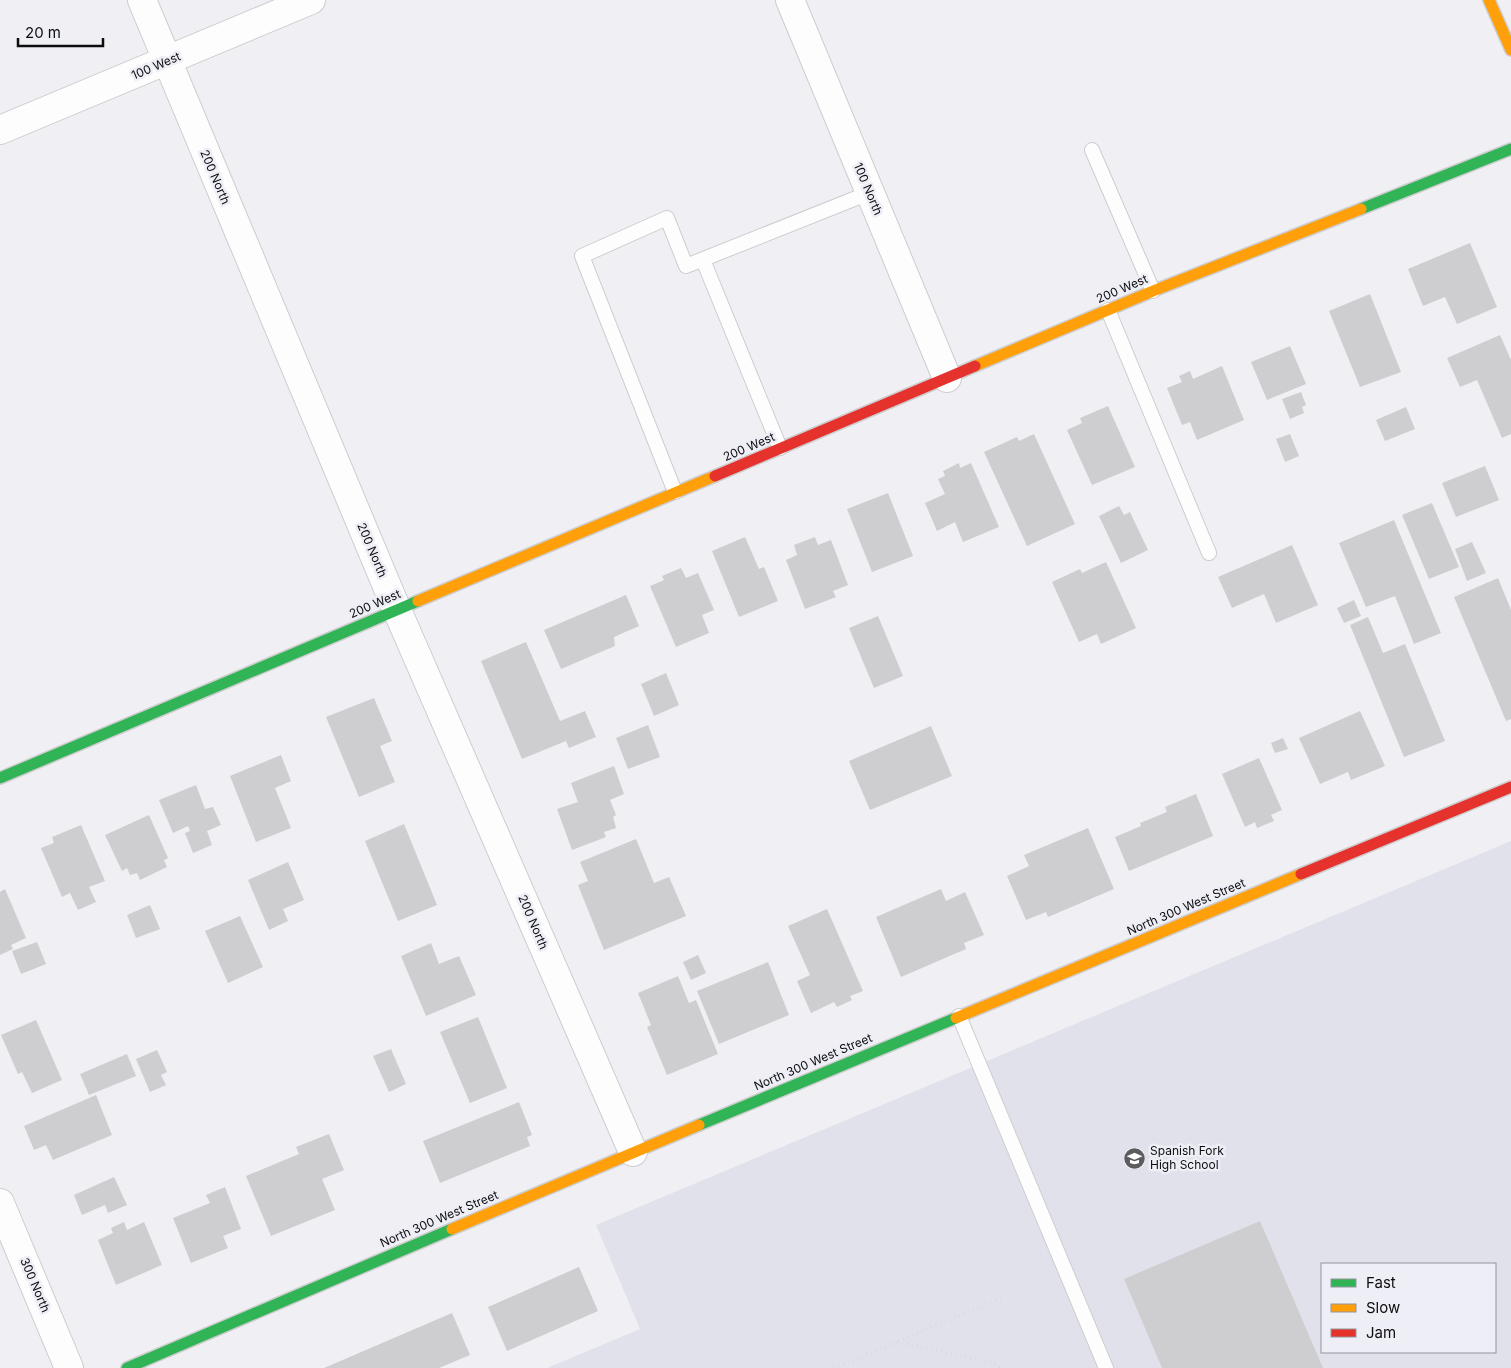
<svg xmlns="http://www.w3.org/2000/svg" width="1511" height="1368" font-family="Inter,sans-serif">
<rect width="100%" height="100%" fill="#f0f0f4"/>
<path fill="#e1e1eb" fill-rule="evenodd" d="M1511 841V1368H547L640 1329 596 1225ZM1322 1264H1495V1352H1322Z"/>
<g fill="#cecdd0">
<path d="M1470 243 1497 307 1457 324 1445 297 1423 306 1408 269Z"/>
<path d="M1370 294 1401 372 1360 387 1329 311Z"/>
<path d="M1500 335 1511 360V434L1502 438 1477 380 1460 387 1447 358Z"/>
<path d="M1290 346 1306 384 1267 400 1251 362Z"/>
<path d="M1222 366 1244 420 1197 440 1190 422 1182 425 1167 388 1182 382 1179 376 1190 371 1193 379Z"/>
<path d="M1301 392 1306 405 1302 407 1304 413 1290 419 1282 399Z"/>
<path d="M1108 406 1135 467 1092 485 1067 430 1082 423 1080 418Z"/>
<path d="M1406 407 1415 429 1385 441 1376 420Z"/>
<path d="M1034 434 1075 524 1027 546 984 452 1017 437 1019 441Z"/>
<path d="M1290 434 1299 456 1285 462 1276 439Z"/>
<path d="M959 463 960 468 971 463 999 527 963 542 955 522 937 531 925 503 945 494 938 479 945 476 943 471Z"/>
<path d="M1485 466 1499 500 1456 517 1442 483Z"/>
<path d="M888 493 913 556 872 572 847 509Z"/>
<path d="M1432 503 1459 567 1429 579 1402 515Z"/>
<path d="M1119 506 1124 515 1130 512 1148 550 1121 563 1099 516Z"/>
<path d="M1394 520 1441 633 1414 644 1395 596 1366 607 1339 543Z"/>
<path d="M745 537 759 569 764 567 778 601 739 617 712 551Z"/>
<path d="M815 537 818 545 831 540 848 585 833 591 836 597 805 609 786 560 797 555 794 545Z"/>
<path d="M1472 542 1486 573 1467 581 1455 549Z"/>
<path d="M1292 545 1318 605 1276 623 1264 594 1232 608 1218 577Z"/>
<path d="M1106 562 1136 628 1101 644 1097 634 1079 642 1052 582 1080 569 1082 573Z"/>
<path d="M681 568 686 578 698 573 714 610 702 615 709 633 676 647 650 586 664 580 662 576Z"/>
<path d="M1498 578 1511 610V719L1506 721 1454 597Z"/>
<path d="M626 595 639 626 614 637 615 646 561 669 544 630Z"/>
<path d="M1354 600 1361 616 1344 623 1337 608Z"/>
<path d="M878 616 903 676 874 688 849 628Z"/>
<path d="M1368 617 1383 653 1405 644 1445 741 1404 757 1350 625Z"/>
<path d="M526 642 560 721 585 711 596 737 569 748 566 741 522 759 481 661Z"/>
<path d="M666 673 679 705 654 716 641 684Z"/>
<path d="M374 698 392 741 380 746 395 782 359 797 326 717Z"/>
<path d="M1360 711 1385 766 1351 780 1348 772 1320 784 1299 738Z"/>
<path d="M648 725 660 757 628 769 616 738Z"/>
<path d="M931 726 952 776 870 810 849 761Z"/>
<path d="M1283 738 1288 749 1275 753 1271 743Z"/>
<path d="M281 755 291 781 275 788 291 828 256 842 230 776Z"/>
<path d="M1259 758 1282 810 1271 815 1274 821 1257 828 1255 822 1245 827 1222 774Z"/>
<path d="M614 766 624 794 610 800 616 815 613 817 616 828 604 832 606 837 572 850 557 809 578 802 571 783Z"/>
<path d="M196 785 205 809 213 807 221 825 207 831 212 845 193 853 185 833 190 831 188 826 173 833 159 800Z"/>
<path d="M1196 794 1213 836 1129 871 1115 837 1141 826 1140 823 1167 812 1165 807Z"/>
<path d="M149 815 168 858 164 860 167 867 140 880 137 873 130 875 127 868 122 871 105 835Z"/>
<path d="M404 824 437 905 398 921 365 841Z"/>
<path d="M81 825 105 881 89 887 96 902 78 910 70 893 62 897 41 848 54 843 52 837Z"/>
<path d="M1088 828 1114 889 1048 917 1046 912 1026 920 1007 876 1029 866 1024 855Z"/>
<path d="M636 839 654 883 669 877 686 916 604 950 578 885 588 881 580 862Z"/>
<path d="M288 862 304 900 283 909 288 921 269 930 248 880Z"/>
<path d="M5 889 26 938 11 945 13 949 0 955V892Z"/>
<path d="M941 889 946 901 965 892 984 935 964 943 966 949 901 977 876 917Z"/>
<path d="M150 905 160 929 136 938 127 915Z"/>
<path d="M827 909 863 991 850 996 852 1000 837 1007 834 1002 811 1013 797 981 810 975 788 926Z"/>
<path d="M240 916 263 967 228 983 205 931Z"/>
<path d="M37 942 46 964 21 974 12 951Z"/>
<path d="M431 943 439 964 459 956 476 995 426 1016 401 956Z"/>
<path d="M698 955 706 973 691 980 683 962Z"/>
<path d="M768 962 789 1015 719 1044 697 991Z"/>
<path d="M678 976 689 1003 696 1000 718 1054 667 1075 647 1027 651 1025 638 993Z"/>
<path d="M478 1017 507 1088 470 1103 440 1032Z"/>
<path d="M36 1020 62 1080 32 1093 22 1072 18 1074 1 1035Z"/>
<path d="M391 1049 406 1084 389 1092 373 1056Z"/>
<path d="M157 1050 167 1072 161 1075 166 1085 150 1092 136 1059Z"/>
<path d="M127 1054 136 1076 89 1095 80 1074Z"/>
<path d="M96 1095 112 1135 53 1160 46 1145 34 1150 24 1126Z"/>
<path d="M519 1102 532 1135 527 1137 530 1146 440 1183 423 1141Z"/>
<path d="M329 1134 344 1170 322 1179 335 1210 271 1236 246 1176 299 1154 296 1147Z"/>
<path d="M114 1177 127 1205 108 1213 105 1205 82 1215 74 1195Z"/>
<path d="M225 1187 241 1229 223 1236 228 1248 191 1263 173 1218 210 1203 206 1195Z"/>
<path d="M1260 1221 1323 1368H1162L1124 1279Z"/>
<path d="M124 1222 127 1230 144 1222 162 1265 116 1285 98 1240 113 1233 111 1228Z"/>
<path d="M579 1267 598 1311 507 1351 488 1307Z"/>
<path d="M452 1313 470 1355 439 1368H324Z"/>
</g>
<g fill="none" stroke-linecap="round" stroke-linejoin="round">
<defs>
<g id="lane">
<path d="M1092 150 1153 291"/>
<path d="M703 260 780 448"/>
<path d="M1108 310 1209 553"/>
<path d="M675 492 582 256 667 218 686 266 869 193"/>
<path d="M959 1016 1106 1368"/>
</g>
<g id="street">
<path d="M142 0 397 610 633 1152"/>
<path d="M790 0 947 378"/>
<path d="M0 130 311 0"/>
<path d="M0 1203 69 1368"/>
</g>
<g id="fast">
<path d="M1361 209 1511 149"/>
<path d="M0 778 418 601"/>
<path d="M699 1125 956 1018"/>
<path d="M127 1368 452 1229"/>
</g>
<g id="slow">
<path d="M1489 0 1511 50"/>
<path d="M975 366 1153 291 1361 209"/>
<path d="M418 601 715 476"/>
<path d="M956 1018 1301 874"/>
<path d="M452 1229 699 1125"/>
</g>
<g id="jam">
<path d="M715 476 975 366"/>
<path d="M1301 874 1511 787"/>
</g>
</defs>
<use href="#lane" stroke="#cdcdd0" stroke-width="16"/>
<use href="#street" stroke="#cdcdd0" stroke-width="30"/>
<use href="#fast" stroke="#cdcdd0" stroke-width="14"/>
<use href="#slow" stroke="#cdcdd0" stroke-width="14"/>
<use href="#jam" stroke="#cdcdd0" stroke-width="14"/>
<g stroke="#dadada" stroke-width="3" stroke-dasharray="1 4" stroke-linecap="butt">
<path d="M897 1342 991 1362 1001 1368"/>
<path d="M834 1368 1004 1297"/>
</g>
<use href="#lane" stroke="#fdfdfd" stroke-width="14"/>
<use href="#street" stroke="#fdfdfd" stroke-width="28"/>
<use href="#fast" stroke="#30b455" stroke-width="11"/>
<use href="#slow" stroke="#ff9f0a" stroke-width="11"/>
<use href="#jam" stroke="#e5322d" stroke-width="11"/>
</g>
<defs>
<symbol id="school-disc" viewBox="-11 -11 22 22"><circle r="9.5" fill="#5c5c5f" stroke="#eeeef6"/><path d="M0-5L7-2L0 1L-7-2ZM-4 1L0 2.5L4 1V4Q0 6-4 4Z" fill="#fff"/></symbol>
</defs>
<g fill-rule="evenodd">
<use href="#school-disc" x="1122" y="1146" width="25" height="25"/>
</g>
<g text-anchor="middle" stroke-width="5" stroke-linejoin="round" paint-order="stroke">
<g font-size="12" fill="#0d0d0f" stroke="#eeeef6">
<text transform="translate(156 66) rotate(-23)" y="4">100 West</text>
<text transform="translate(215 177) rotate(67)" y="4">200 North</text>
<text transform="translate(868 189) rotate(67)" y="4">100 North</text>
<text transform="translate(1122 289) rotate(-23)" y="4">200 West</text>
<text transform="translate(749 447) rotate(-23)" y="4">200 West</text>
<text transform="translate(372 550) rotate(67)" y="4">200 North</text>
<text transform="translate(375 604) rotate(-23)" y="4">200 West</text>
<text transform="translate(1186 907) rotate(-23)" y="4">North 300 West Street</text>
<text transform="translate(533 922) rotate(67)" y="4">200 North</text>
<text transform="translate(813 1062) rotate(-23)" y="4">North 300 West Street</text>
<text transform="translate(439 1219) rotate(-23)" y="4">North 300 West Street</text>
<text transform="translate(35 1285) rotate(67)" y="4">300 North</text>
</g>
<g font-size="12" fill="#0d0d0f" stroke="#eeeef6" text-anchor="start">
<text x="1150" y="1155">Spanish Fork<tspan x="1150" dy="14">High School</tspan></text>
</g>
</g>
<rect x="1321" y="1263" width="175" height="90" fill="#eeeef6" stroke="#94949a"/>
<rect x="1331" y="1279" width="25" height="8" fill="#30b455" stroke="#94949a"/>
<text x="1366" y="1288" font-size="15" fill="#0d0d0f">Fast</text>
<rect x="1331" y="1304" width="25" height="8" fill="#ff9f0a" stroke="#94949a"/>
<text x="1366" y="1313" font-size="15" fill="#0d0d0f">Slow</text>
<rect x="1331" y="1329" width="25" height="8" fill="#e5322d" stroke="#94949a"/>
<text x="1366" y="1338" font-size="15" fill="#0d0d0f">Jam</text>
<path d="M18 38v8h85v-8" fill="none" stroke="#0d0d0f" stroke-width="2.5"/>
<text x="25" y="38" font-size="15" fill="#0d0d0f" stroke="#eeeef6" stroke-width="4" paint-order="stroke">20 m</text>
</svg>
